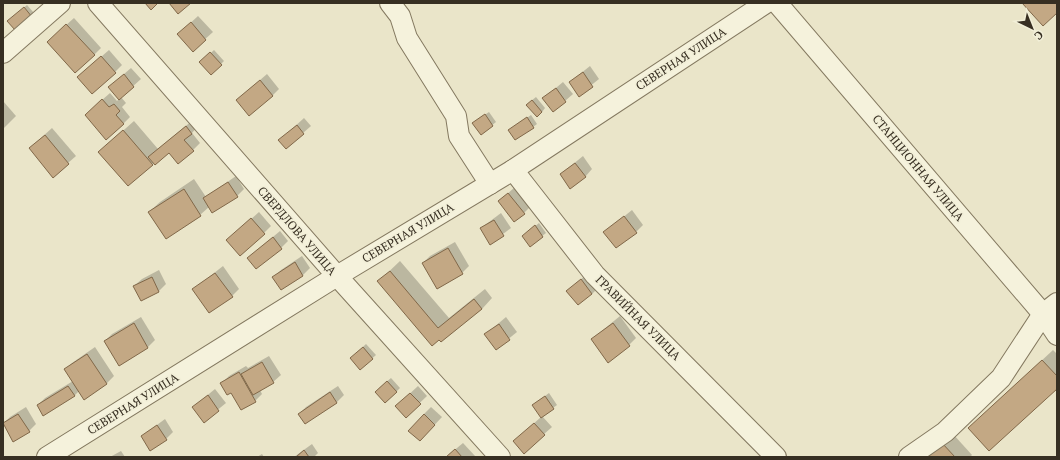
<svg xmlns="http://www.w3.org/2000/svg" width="1060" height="460" font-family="'PT Serif',serif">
<rect width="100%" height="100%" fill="#eae5c9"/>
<g fill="#0003">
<path d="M27 5 34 13 31 16 12 18Z"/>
<path d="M198 16 213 32 193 50 186 27Z"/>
<path d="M74 18 101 48 94 55 55 35Z"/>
<path d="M109 50 122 65 115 72 86 70Z"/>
<path d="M214 50 224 61 221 64 201 62Z"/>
<path d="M590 66 599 79 579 95 570 82Z"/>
<path d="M131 68 141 79 121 97 126 103 122 107 130 117 123 124 93 108 110 93 117 101 119 99 117 80Z"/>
<path d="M267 74 279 89 272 96 237 100Z"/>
<path d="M563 82 573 94 565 101 544 98Z"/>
<path d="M536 97 545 108 542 112 531 101Z"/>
<path d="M3 101 16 116 3 129Z"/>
<path d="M489 112 496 122 481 134 477 120Z"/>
<path d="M531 115 537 124 533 127 509 130Z"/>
<path d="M304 118 311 126 286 148 280 140Z"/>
<path d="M193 120 198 126 192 133 200 143 193 150 169 151 152 164 99 152 134 121 158 149Z"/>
<path d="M52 128 76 156 68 163 30 148Z"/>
<path d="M583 156 592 169 585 177 561 174Z"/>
<path d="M236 176 244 189 237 196 212 212 209 207 200 215 149 212 160 202 194 179 206 197Z"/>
<path d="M515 187 531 206 524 213 499 201Z"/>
<path d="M632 210 643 225 636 232H605Z"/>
<path d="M259 212 271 226 264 233H235Z"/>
<path d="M501 213 511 228 491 243 481 228Z"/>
<path d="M539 223 546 233 530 245 523 236Z"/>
<path d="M280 231 288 241 281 248 248 258Z"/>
<path d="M455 242 469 266 462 273 423 263 430 256Z"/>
<path d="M302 256 310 268 303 275 281 289 274 277 281 270Z"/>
<path d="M400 261 449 318 485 289 492 298 482 309 439 338 379 281Z"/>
<path d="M223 266 239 289 232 296 194 289Z"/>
<path d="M159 270 166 284 159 291 141 299 134 286 142 279Z"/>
<path d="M588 273 599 287 592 294 568 291Z"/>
<path d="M620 316 636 338 629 345 592 339Z"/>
<path d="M141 317 155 340 148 347 119 364 105 341 112 334Z"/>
<path d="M506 317 517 332 496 349 486 334Z"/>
<path d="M366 344 376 355 360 369 351 358Z"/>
<path d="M95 347 114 376 107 383 84 398 79 391 74 396 38 405 45 398 73 381 65 370 72 363Z"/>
<path d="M1053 350 1057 354V387L980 418Z"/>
<path d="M269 356 281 375 273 382 260 390 262 394 255 401 231 391 222 383 229 376 246 366 248 368Z"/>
<path d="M391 378 400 388 396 392 379 388Z"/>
<path d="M338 386 344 395 337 402 305 422 299 414 306 407Z"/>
<path d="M418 386 427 396 406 416 404 399Z"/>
<path d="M215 389 226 403 204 421 193 407Z"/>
<path d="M549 393 557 405 542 416 552 427 524 452 522 434 541 417 533 405Z"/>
<path d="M26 407 36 424 29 431 3 424 10 417Z"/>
<path d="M431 407 442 417 427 433 424 414Z"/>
<path d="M165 419 173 432 166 439 142 436Z"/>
<path d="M953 434 972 455 970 457H928Z"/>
<path d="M463 443 476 457H448L451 453Z"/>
<path d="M312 444 318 453 314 457H294Z"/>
<path d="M121 451 125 457H110Z"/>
<path d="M262 454 264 457H257Z"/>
</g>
<g fill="#c3a884" stroke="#816849">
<path d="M145 3H158L151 10Z"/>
<path d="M169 3H191L178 14Z"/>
<path d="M1022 3H1057V13L1043 26Z"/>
<path d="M24 7 32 17 15 30 7 21Z"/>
<path d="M191 22 206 40 193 52 177 34Z"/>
<path d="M66 24 95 55 75 73 47 42Z"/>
<path d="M210 52 222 65 211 75 199 62Z"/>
<path d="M101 56 116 73 92 94 77 77Z"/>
<path d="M583 72 593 87 579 97 569 82Z"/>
<path d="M124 74 134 87 119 100 108 87Z"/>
<path d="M260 80 273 96 249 116 236 100Z"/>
<path d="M556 88 566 102 553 112 542 98Z"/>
<path d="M102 99 109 107 114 104 120 111 116 115 124 124 106 140 85 115Z"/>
<path d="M532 100 542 112 537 117 526 105Z"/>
<path d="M485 114 493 126 481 135 472 123Z"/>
<path d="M527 117 534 128 515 140 508 130Z"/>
<path d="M297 125 304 134 286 149 278 140Z"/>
<path d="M186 126 192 134 184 140 194 151 178 164 169 153 155 165 148 157Z"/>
<path d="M123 130 153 165 128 186 98 152Z"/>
<path d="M45 135 69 164 53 178 29 148Z"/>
<path d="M575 163 586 177 570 189 560 174Z"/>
<path d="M228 182 238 197 212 213 203 198Z"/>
<path d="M184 189 201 216 166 239 148 212Z"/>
<path d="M508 193 525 214 514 222 498 201Z"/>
<path d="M624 216 637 233 616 248 603 232Z"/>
<path d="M251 218 265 234 240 256 226 240Z"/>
<path d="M494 220 504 236 490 245 480 228Z"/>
<path d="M535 225 543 237 530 247 522 236Z"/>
<path d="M273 237 282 249 256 269 247 258Z"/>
<path d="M448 248 463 274 437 289 422 263Z"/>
<path d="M295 262 303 276 281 290 272 277Z"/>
<path d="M390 271 438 328 474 299 482 309 441 342 439 340 432 346 377 281Z"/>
<path d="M215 273 233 297 209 313 192 289Z"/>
<path d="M152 277 159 292 141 301 133 286Z"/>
<path d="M581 279 592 294 578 305 566 291Z"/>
<path d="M134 323 148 348 119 366 104 341Z"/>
<path d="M613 323 630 346 608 363 591 339Z"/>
<path d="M499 324 510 340 496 350 484 334Z"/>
<path d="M363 347 373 359 360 370 350 358Z"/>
<path d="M87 354 107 384 84 400 64 369Z"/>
<path d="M1042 360 1057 376V389L989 451 968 428Z"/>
<path d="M262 362 274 383 253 395 241 374Z"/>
<path d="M239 372 256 402 241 410 231 393 227 395 220 383Z"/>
<path d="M387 381 397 392 385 403 375 392Z"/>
<path d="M68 386 75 396 43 416 37 405Z"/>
<path d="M330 392 337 403 305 424 298 414Z"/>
<path d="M410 393 421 404 406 418 395 406Z"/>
<path d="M208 395 219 411 204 423 192 407Z"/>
<path d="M545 396 554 409 541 418 532 405Z"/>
<path d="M18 414 30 432 13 442 3 423Z"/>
<path d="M424 414 435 425 420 441 408 431Z"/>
<path d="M534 423 545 435 524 454 513 441Z"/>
<path d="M157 425 167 440 150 451 141 436Z"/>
<path d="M942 443 955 457H927Z"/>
<path d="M455 449 462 457H446Z"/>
<path d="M304 450 309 457H296Z"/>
</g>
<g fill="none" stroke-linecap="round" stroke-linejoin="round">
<defs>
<g id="minor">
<path d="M98 3 337 276 500 457"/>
<path d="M390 3 400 16 407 38 456 116 459 136 490 184"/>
<path d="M777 3 1043 314 1057 335"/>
<path d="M3 53 60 3"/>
<path d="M513 170 595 275 776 457"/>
<path d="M47 457 337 276 513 170 766 3"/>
<path d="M909 457 945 432 1001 378 1043 314 1057 303"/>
</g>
</defs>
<use href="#minor" stroke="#847960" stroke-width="22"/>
<use href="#minor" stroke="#f5f2dc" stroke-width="20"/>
</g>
<g text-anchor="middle" stroke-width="3.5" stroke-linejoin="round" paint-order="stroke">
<g font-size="12" fill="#372f22" stroke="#f2efd8">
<text transform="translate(681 59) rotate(-33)" y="4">СЕВЕРНАЯ УЛИЦА</text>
<text transform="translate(918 168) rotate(50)" y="4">СТАНЦИОННАЯ УЛИЦА</text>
<text transform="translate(297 231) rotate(49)" y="4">СВЕРДЛОВА УЛИЦА</text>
<text transform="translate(408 233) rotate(-31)" y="4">СЕВЕРНАЯ УЛИЦА</text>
<text transform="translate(638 318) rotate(45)" y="4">ГРАВИЙНАЯ УЛИЦА</text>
<text transform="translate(133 404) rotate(-32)" y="4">СЕВЕРНАЯ УЛИЦА</text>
</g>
</g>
<rect width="1060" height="460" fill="none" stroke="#372f22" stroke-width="8"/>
<g transform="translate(1032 28) rotate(137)" stroke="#f2efd8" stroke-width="3" paint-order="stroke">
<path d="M0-3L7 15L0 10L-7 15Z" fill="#372f22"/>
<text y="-6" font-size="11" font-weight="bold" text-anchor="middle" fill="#372f22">С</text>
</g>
</svg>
